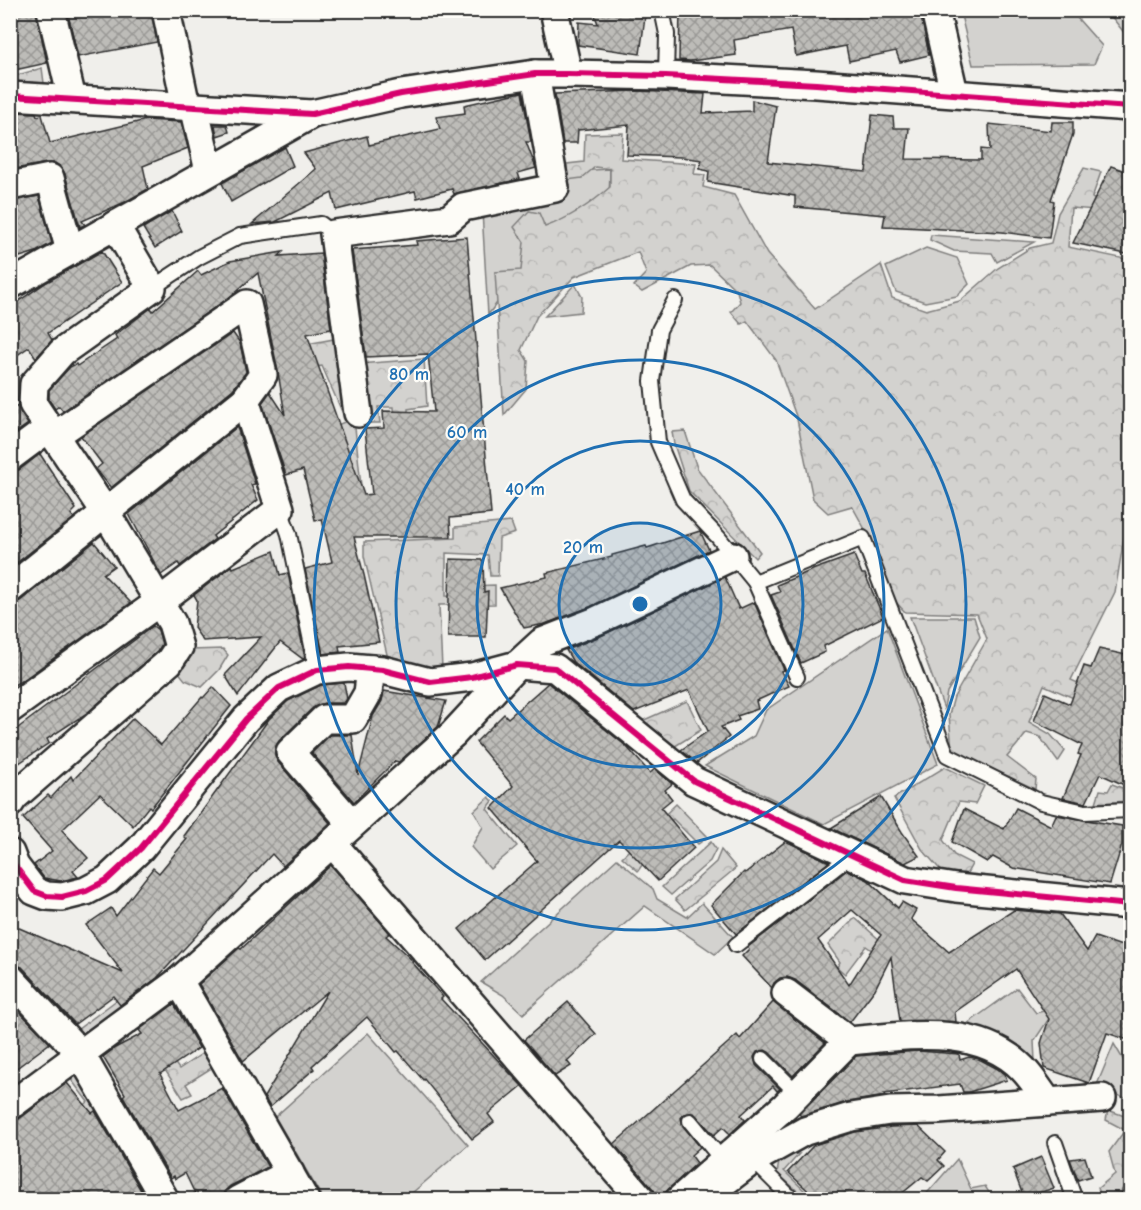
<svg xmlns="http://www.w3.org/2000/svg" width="1141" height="1210" font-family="'Comic Neue',sans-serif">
<defs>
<pattern id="forest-crowns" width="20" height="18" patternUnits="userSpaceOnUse" patternTransform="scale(1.5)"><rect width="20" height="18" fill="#d3d2cf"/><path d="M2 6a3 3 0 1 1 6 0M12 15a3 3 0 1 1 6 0" fill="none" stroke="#b5b4b2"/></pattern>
<pattern id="building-cross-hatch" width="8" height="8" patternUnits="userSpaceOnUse" patternTransform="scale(1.5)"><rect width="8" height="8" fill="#bdbcb8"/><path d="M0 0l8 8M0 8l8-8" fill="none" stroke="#9a9996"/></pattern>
</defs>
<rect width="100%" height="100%" fill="#f0efeb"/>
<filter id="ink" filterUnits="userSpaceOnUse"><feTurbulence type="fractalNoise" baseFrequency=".0167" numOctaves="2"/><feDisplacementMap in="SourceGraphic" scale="12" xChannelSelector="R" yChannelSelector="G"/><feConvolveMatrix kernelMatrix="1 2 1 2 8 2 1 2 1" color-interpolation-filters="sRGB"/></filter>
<g filter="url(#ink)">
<g fill="#d3d2cf" stroke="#7f7e7d" stroke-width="1.5">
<path d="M960 11H1071L1102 46 1094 64 973 65Z"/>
<path d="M610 169 609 199 540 244 488 315 482 211 558 172Z"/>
<path d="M931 235 1034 242 997 262 992 253 954 251 930 240Z"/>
<path d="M926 248 957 258 969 284 957 296 925 302 896 292 886 267Z"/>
<path d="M575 284 582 297 581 312 545 316Z"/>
<path d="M910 617H974L980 637 947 692 944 709Z"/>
<path d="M887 628 938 764 824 824 705 766 754 736 766 710Z"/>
<path d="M489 797 493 801 487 809 517 846 490 869 471 847 483 827 474 811Z"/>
<path d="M711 842 716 849 710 861 671 895 662 887Z"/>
<path d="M617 859 653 889 657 899 687 917 702 903 733 937 715 954 645 906 523 1014 503 995 481 982Z"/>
<path d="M1017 988 1036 1013 1056 1008 1034 1041 1035 1061 1010 1047 996 1035 967 1024Z"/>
<path d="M368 1033 468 1145 405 1199H323L275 1117Z"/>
<path d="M1114 1044 1130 1071V1100L1096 1087Z"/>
<path d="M799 1154 784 1171 808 1194 802 1195 777 1173 780 1156Z"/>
<path d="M957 1159 971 1189 985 1186 993 1199H922Z"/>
</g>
<g fill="url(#forest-crowns)" stroke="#7f7e7d" stroke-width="1.5">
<path d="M1107 11H1130V40Z"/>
<path d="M42 68 44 83 11 81V77Z"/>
<path d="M623 133 621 159 696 164 694 174 705 175 703 187 734 195 767 254 815 309 881 265 892 298 926 310 960 301 998 268 1030 248 1051 243 1058 213 1084 168 1101 172 1092 198 1099 202 1096 210 1071 208 1068 247 1130 260V518L1124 538 1115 592 1071 680 1091 689 1085 703 1044 685 1029 722 1050 734 1065 751 1058 762 1040 737 1027 733 1007 757 1036 779 1035 789 952 750 949 715 954 697 987 639 977 614 905 612 895 601 867 533 852 506 828 513 813 499 797 419 776 360 747 321 741 324 731 312 740 302 737 291 710 265 691 266 642 292 634 286 646 273 638 252 574 277 537 316 521 350 528 361 526 389 504 415 495 272 521 270 524 242 514 227 529 211 539 213 545 227C569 218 591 204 610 187V169L595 167 582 178 567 180V164L584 162 585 134Z"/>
<path d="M334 339 343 414 322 366 306 368 301 345Z"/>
<path d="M424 359 427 406 408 409V421L395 422 394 407H378L380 423H362L358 364Z"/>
<path d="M354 418 363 505 335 426Z"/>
<path d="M685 431 697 468 760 552 755 558 689 491 674 444 672 432Z"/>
<path d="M511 522 515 533 499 538 498 576H490L488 555 446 553V596L468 597V586L495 585V604L439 605 442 668 421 671 388 659 364 556V542L455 538V527Z"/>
<path d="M223 649 228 655 219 670 202 687 185 680 177 670 190 650Z"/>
<path d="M687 701 701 730 672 748 642 721Z"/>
<path d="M945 767 984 786 975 804 959 802 943 840 954 855 972 864 966 875 944 874 922 849 894 798Z"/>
<path d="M1112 784 1130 791V801L1096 803 1100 790 1108 791Z"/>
<path d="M676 804 708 837 698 844 673 819 641 849 647 858 638 871 622 857Z"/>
<path d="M721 850 736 868 685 910 675 899 716 862Z"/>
<path d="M855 918 893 952 887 961 866 946 845 974 837 967 840 962 828 945Z"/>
<path d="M118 999 126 1011 79 1041 73 1033Z"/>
<path d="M203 1053 213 1067 186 1084 192 1094 183 1098 165 1070 174 1062 179 1069Z"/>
<path d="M79 1070 102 1110 73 1126 69 1118 88 1102 70 1078Z"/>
<path d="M1108 1110 1130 1118V1177L1120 1193 1102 1199 1098 1188 1115 1174 1109 1152 1125 1130 1106 1120Z"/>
</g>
<g fill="url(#building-cross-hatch)" stroke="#2b2b2b" stroke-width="1.5" fill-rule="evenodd">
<path d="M10 10H36L47 63 10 71Z"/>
<path d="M67 10H151L157 42 78 57Z"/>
<path d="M593 10H646L640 54 578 45 579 22 598 24Z"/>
<path d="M680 10H920L929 55 900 62 896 51 849 61 846 46 796 56 791 30 734 40 736 55 690 61 679 60Z"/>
<path d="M636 91 705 94 703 113 752 111V100L776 106 768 162 866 172 872 115 893 117 894 128H909L906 159 981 160V149L990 150 989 124 1051 131 1052 122H1073V134L1051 200 1054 201 1049 238 1002 232 883 226 885 215 795 207V196L708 182 709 171 699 169 702 160 681 157 627 155 629 125 578 130 577 143H563L555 94Z"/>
<path d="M522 92 531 142H526L536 168 518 173 520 179 454 194 452 189 417 198 415 191 336 210 332 193 275 222 252 224 316 169 304 153 367 136 369 145 440 129 436 117 465 113 464 105Z"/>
<path d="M13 112 36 113 37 116 42 115 50 143 146 120 181 122 188 148 143 166 148 189 125 202 82 221 85 225 80 227 65 174 61 167 55 163H47L10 170V113Z"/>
<path d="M215 125H227L229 132 217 136Z"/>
<path d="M285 147 293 166 231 202 222 183Z"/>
<path d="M1111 166 1131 173V255L1073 243Z"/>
<path d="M39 196 52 243 36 252 10 260V223L18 222 11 201Z"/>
<path d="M172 211 182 231 155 248 143 228Z"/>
<path d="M467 237 491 514 450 518 451 537H354L364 575 379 642 339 646 340 652 323 654 305 569 332 562 322 519 315 520 303 470 286 475 262 403 270 392 285 415 278 372 258 273 227 299 63 411 59 406 55 409 49 400V390L70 367 76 364 77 366 117 339 115 335 151 308 153 311 198 271 201 275 230 261 283 252 279 256 321 253 331 329 307 334 364 495 372 494 365 429 384 428 383 411 434 412 428 354 366 357 352 250 417 245 416 241Z"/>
<path d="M102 251 122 282 48 333 52 340 36 358 29 347 10 360V307L47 282Z"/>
<path d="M233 333 240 343 246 372 233 389 111 488 96 469 102 464 81 436Z"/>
<path d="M18 406 28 424 10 437V410Z"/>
<path d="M237 427 255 484 251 485 258 500 213 536 215 539 180 566 178 563 161 575 129 514Z"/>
<path d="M40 454 76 509 71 514 74 518 10 568V473L19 470Z"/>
<path d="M700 531 709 550 590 607 545 624 524 628 500 588 547 577 546 573 612 557V555L646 546 647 548Z"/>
<path d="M94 542 114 566 103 574 131 603 23 680 10 687V604L20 601Z"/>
<path d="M274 551 280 575 288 573 305 658 303 659 280 642 238 696 225 675 261 637 203 641 194 628 197 600 194 595 232 566 233 568Z"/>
<path d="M854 555 862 574H865L883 617 824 646 825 652 801 663 771 595 780 592 777 585 815 569Z"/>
<path d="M450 559 483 560 484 592 488 591 486 637H448Z"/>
<path d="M725 577 739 609 754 602 784 670 781 671 789 686 756 701 758 709 737 716 739 720 721 727 729 737 697 763 681 750 708 731 689 690 634 712 573 662 566 650 603 635Z"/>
<path d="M153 626 158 630 162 644 157 652 87 713 47 739 49 743 10 769V734Z"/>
<path d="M1099 649 1131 656V788L1100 774 1086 803 1063 798 1081 755 1078 754 1082 745 1034 721 1045 693 1070 704 1084 666 1091 668Z"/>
<path d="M344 683 347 699 344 703H324L313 708 279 741 275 748V756L278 762 330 823 283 866 272 854 157 978 120 1005 113 996 75 1024 22 967 10 963V924L123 973 86 925 111 908 116 916 153 868 159 873 187 839 184 836 269 719 288 701 321 685Z"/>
<path d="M548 683 626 746 650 773 655 769 672 784 665 790 672 799 661 808 694 848 658 881 619 840 485 960 459 929 537 861 492 808 513 786 476 742 504 714 508 718Z"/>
<path d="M213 687 231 706 151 808 149 806 133 826 100 794 62 830 88 858 73 871 78 877 61 881 44 878 34 865 52 851 23 818 48 795 51 798 71 776 73 780 133 718 161 745 202 697 203 698Z"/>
<path d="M384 691 446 701 438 727 399 762 395 761 354 802 312 753 330 735H352L358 775 373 716 382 701Z"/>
<path d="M881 797 902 832 919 856 905 863 831 828Z"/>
<path d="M1016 808 1051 826 1056 815 1122 826V845L1110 884 1013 868 993 857 987 862 952 842 964 809 1004 829Z"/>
<path d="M786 841 829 862 736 934 711 905 744 872 745 873Z"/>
<path d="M331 865 390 933 386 936 413 961 412 962 443 997 441 999 522 1086 488 1114 494 1122 472 1139 424 1079 423 1080 398 1051 396 1052 367 1017 312 1066 314 1069 270 1107 264 1097 328 991 243 1061 199 984 239 948 241 949Z"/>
<path d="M847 870 868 880 898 908 902 902 916 910 911 919 949 952 1014 910 1060 914 1087 951 1095 937 1131 949V1041L1107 1033 1089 1083 1044 1068 1041 1043 1049 1019 1016 969 955 1012 956 1022 900 1021 891 957 875 989 850 1022 795 980 787 977 780 978 774 983 772 988 742 956 749 949 748 947ZM852 910 881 935 849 985 818 940Z"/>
<path d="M10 1002 50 1043 10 1073Z"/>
<path d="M568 1002 596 1034 567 1061 571 1066 555 1076 524 1040Z"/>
<path d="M773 1002 825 1043 793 1076 769 1052 765 1050 757 1052 754 1057 756 1065 780 1089 777 1091 773 1086 741 1115 745 1120 730 1134 723 1127 714 1135 694 1113 684 1114 681 1118 683 1126 700 1147 691 1155 697 1163 657 1200 654 1190 614 1144 737 1035 740 1039Z"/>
<path d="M174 1004 199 1048 160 1074 179 1110 222 1088 268 1167 230 1186 224 1192 222 1200H198L185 1173 175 1179 174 1176 171 1178 123 1096 125 1094 103 1057 115 1048 142 1034 139 1030Z"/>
<path d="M918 1051 959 1054 960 1060 969 1057 979 1059 996 1068 1005 1074 1007 1080 969 1092H963L960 1084 884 1094 886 1096 847 1102 801 1116 799 1114 856 1056Z"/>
<path d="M67 1083 92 1113 95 1111 143 1194 134 1200H10V1122L19 1119Z"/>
<path d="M918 1126 945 1152 938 1160 944 1166 928 1181 922 1177 894 1200H818L788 1172 814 1145 855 1132 891 1127Z"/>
<path d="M1041 1157 1054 1188 1024 1198 1013 1169Z"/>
<path d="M1085 1157 1091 1176 1078 1180 1070 1159Z"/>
</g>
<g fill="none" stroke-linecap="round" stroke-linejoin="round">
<defs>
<g id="lane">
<path d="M662 10 667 34 666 76"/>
<path d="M152 288 199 257 240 236 321 224 334 234"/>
<path d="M675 300 659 330 652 381 658 442 683 500 718 537 755 582 797 677"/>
<path d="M280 509 289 534 317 670"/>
<path d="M755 582 863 538 947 755 1041 802 1085 812 1130 810"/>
<path d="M736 945 853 854"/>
<path d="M763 1059 797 1093"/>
<path d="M690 1121 723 1161"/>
<path d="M1055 1143 1075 1200"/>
<path d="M753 1160 793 1200"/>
<path d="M1129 1200 1130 1195"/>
</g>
<g id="street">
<path d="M51 10 72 99"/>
<path d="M166 10 186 106"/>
<path d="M554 10 568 74"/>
<path d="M935 10 954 93"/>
<path d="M10 96 312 114 401 94 535 74H568L666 76 816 84 1130 107"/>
<path d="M194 106 209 171"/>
<path d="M10 186 50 178 70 251"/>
<path d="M10 285 312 114"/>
<path d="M358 413 334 234 449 219 463 207 555 188 535 74"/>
<path d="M10 457 49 428"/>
<path d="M10 589 245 400 263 375 247 304 54 436"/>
<path d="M10 709 159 602 280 509 245 400"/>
<path d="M10 803 14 797 169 662 179 647 172 623 106 513 33 404 34 384 62 352 152 288 115 225"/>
<path d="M352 824 290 752 324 719H353L368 693 371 669"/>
<path d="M332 843 642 1200"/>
<path d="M10 853 15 866 34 891 47 896 62 897 86 891 107 880 141 848 246 719 279 688 317 670 349 667 383 670 430 682 472 677 517 665 555 668 694 781 905 880 956 888 1130 905"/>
<path d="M10 978 80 1053 165 1200"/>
<path d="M179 981 305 1200"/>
<path d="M786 993 849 1041C907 1036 978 1023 1023 1069 1032 1078 1040 1091 1048 1102"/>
<path d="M10 1106 179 981 453 734 517 665 542 642 596 621 733 556"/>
<path d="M238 1200 290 1173"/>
<path d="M679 1200 785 1106 849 1041"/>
<path d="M705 1200 707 1195 753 1160 805 1131 851 1117 890 1111 939 1110 1102 1098"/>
</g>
</defs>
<use href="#lane" stroke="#2b2b2b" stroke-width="18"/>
<use href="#street" stroke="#2b2b2b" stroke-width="32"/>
<use href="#lane" stroke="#fdfcf7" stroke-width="14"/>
<use href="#street" stroke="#fdfcf7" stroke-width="27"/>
<defs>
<g id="cycleway">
<path d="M10 96 312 114 401 94 535 74H568L666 76 816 84 1130 107"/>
<path d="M10 853 15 866 34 891 47 896 62 897 86 891 107 880 141 848 246 719 279 688 317 670 349 667 383 670 430 682 472 677 517 665 555 668 694 781 905 880 956 888 1130 905"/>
</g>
</defs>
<use href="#cycleway" stroke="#fdfcf7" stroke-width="10"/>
<use href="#cycleway" stroke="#d6006c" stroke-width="6"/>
</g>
</g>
<circle cx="640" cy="604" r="81" fill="#1f6fb2" fill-opacity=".12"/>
<g fill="none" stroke="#1f6fb2" stroke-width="3">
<circle cx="640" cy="604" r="81"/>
<circle cx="640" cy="604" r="163"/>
<circle cx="640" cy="604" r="244"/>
<circle cx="640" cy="604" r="326"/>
</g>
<circle cx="640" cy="604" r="9" fill="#1f6fb2" stroke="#fdfcf7" stroke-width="3"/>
<g font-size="18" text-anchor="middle" font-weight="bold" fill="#1f6fb2" stroke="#fdfcf7" stroke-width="4.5" stroke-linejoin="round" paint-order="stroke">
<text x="409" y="380">80 m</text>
<text x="467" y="438">60 m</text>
<text x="525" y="495">40 m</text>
<text x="583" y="553">20 m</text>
</g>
<rect width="1141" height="1210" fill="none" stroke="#fdfcf7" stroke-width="36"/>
<rect x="18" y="18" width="1105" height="1174" fill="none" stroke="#2b2b2b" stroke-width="2" filter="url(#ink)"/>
</svg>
